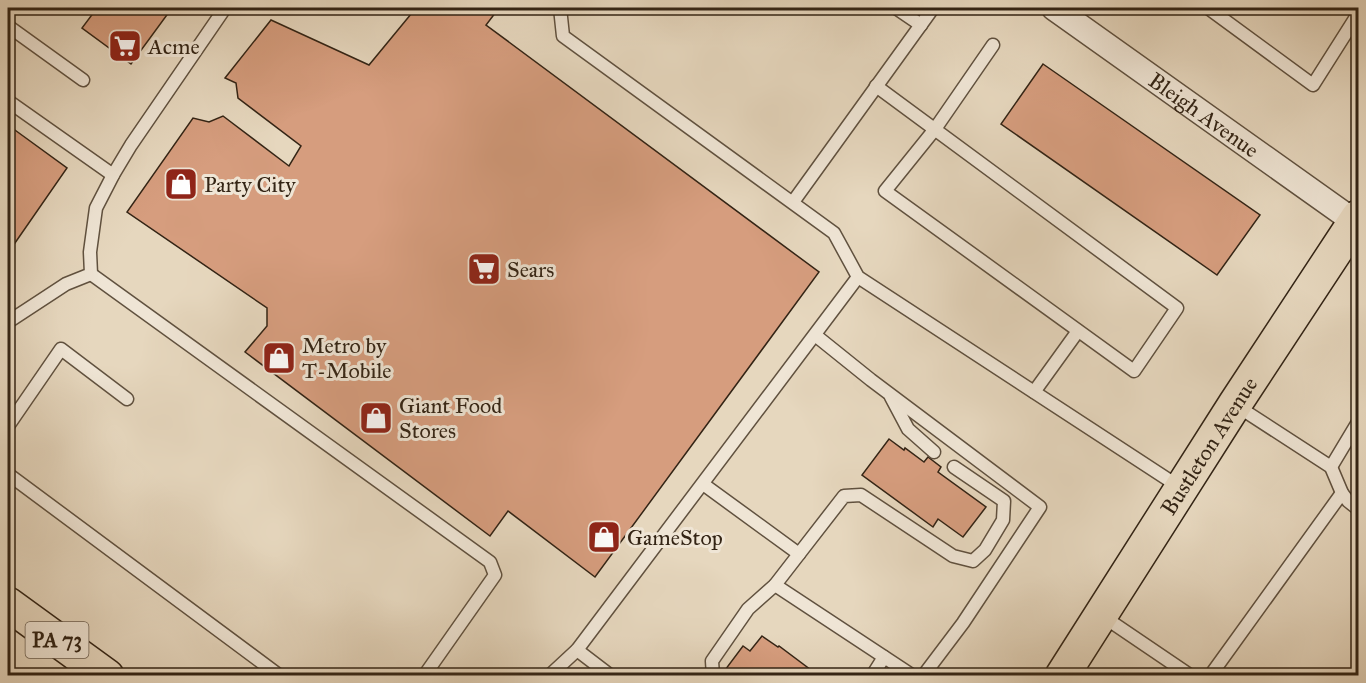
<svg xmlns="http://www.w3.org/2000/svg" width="1366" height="683" font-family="'IM FELL Great Primer',serif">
<rect width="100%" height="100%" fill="#e6d7be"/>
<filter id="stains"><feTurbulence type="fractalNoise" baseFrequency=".00333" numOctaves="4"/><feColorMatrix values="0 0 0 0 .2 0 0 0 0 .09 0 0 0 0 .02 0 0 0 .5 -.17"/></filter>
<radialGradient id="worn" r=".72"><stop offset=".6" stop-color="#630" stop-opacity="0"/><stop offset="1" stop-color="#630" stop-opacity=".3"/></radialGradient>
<g fill="#d69d7e" stroke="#332415" stroke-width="1.5">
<path d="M97 8H172L131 64 82 28Z"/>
<path d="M416 8H499L486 25 819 272 595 577 508 511 490 536 245 352 267 326V308L127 212 193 118 209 122 223 116 289 166 301 146 238 98 236 83 225 78 271 20 369 65Z"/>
<path d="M1043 64 1260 215 1217 275 1001 124Z"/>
<path d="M8 125 67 168 8 253Z"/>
<path d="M889 439 904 450 905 448 924 462 928 457 941 467 938 472 986 507 963 537 938 519 933 527 862 475Z"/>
<path d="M762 636 778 647 779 646 819 676H733L725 670 743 646 750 651Z"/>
</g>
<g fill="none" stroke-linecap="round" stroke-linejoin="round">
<defs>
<g id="lane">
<path d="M560 8 563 36 834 233 858 277 1181 488"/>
<path d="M896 8 921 25"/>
<path d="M1208 8 1313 85 1358 14"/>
<path d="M8 26 83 80"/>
<path d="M876 86 1177 308 1134 371 885 191 935 129 993 45"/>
<path d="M8 101 113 175"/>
<path d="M793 202 933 8"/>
<path d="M91 274 490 562 495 575 424 676"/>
<path d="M8 322 66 284 91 274 90 252 96 208 113 175 131 145 225 8"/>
<path d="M815 335 871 380 1040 507 963 623 923 676"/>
<path d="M1034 392 1078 331"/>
<path d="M891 397 908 429 934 452"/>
<path d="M1237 406 1331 467 1342 493 1348 501 1358 509"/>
<path d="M8 426 61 349 127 399"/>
<path d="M1331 467 1358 422"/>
<path d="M8 474 280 676"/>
<path d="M703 484 799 554 775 585 913 676"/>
<path d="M799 554 844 496 861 495 953 556 973 561 985 550 1003 520 1004 501 954 467"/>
<path d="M1101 615 1191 676"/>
<path d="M577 650 611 676"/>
<path d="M549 676 577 650 858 277"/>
<path d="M713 676 712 661 748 609 775 585"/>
<path d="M872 676 884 657"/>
<path d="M1210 676 1342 493"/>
</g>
<g id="street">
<path id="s1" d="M1054 8 1355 222"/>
</g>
<g id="primary">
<path d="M8 604 107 676"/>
<path id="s2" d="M1062 676 1235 404 1358 217"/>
</g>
</defs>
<use href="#lane" stroke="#60513f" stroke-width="15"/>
<use href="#street" stroke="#60513f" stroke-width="27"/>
<use href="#primary" stroke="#332415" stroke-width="36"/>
<use href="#lane" stroke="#efe5d5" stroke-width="12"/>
<use href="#street" stroke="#efe5d5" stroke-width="24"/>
<use href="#primary" stroke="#e6d7be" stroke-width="33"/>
</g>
<defs>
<symbol id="supermarket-square" viewBox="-11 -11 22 22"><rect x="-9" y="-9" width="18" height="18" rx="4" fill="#8f2418" stroke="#efe5d5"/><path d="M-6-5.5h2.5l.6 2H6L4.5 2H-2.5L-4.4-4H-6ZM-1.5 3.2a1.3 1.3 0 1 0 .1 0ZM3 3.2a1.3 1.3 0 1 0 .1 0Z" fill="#fff"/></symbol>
<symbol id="shop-square" viewBox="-11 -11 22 22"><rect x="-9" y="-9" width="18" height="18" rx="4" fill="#8f2418" stroke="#efe5d5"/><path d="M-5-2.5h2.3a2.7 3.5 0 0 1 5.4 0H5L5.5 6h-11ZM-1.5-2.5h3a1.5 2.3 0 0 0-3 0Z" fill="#fff"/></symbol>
</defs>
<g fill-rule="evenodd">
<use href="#supermarket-square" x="106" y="27" width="38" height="38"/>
<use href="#shop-square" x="162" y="165" width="38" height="38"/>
<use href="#supermarket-square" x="465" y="250" width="38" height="38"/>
<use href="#shop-square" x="260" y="339" width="38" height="38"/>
<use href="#shop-square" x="357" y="399" width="38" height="38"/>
<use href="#shop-square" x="585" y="518" width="38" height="38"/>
</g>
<g text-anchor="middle" stroke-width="6" stroke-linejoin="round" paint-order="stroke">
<rect fill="#efe5d5" stroke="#6b5e4f" stroke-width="1.5" x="25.5" y="622" width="63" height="36" rx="4.5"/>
<g font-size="21" font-weight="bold" fill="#332415">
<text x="57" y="647">PA 73</text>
</g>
<g font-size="22" fill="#332415" stroke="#efe5d5" text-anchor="start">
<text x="148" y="54">Acme</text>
<text x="204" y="192">Party City</text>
<text x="507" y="277">Sears</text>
<text x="302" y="353">Metro by<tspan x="302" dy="25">T-Mobile</tspan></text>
<text x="399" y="413">Giant Food<tspan x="399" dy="25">Stores</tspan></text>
<text x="627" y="545">GameStop</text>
</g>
<g font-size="22" fill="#332415" stroke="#efe5d5">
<text dy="8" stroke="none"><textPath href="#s1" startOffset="184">Bleigh Avenue</textPath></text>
<text dy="8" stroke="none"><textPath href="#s2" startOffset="273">Bustleton Avenue</textPath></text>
</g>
</g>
<rect width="1366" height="683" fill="none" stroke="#e6d7be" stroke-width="30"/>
<rect x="9" y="9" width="1348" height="665" fill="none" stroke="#332415" stroke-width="3"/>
<rect x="15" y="15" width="1336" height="653" fill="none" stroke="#332415" stroke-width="1.5"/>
<rect width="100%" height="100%" filter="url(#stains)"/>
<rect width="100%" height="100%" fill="url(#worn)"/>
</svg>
